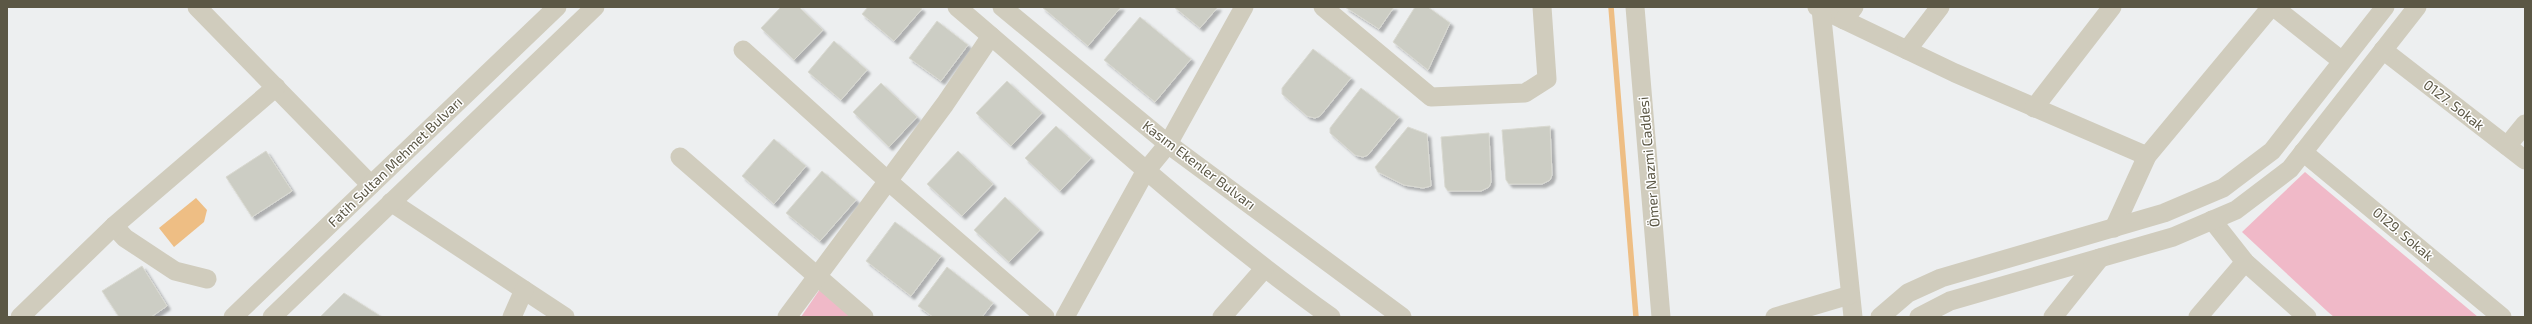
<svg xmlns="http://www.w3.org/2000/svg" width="2532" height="324" font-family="'Exo 2',sans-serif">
<defs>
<filter id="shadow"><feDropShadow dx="3.5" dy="3.5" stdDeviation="1" flood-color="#0004"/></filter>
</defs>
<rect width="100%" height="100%" fill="#edeff0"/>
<g fill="#f0b9c8">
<path d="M2305 172 2478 317H2334L2328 312 2242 232Z"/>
<path d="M820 289 852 317H801Z"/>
</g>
<path fill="#eebe84" d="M196 198 207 210 204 222 174 247 159 228Z"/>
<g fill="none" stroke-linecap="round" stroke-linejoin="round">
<path stroke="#eebe84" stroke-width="5.5" d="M1611 7 1636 317"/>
</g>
<g fill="#cccdc4" stroke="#d9d9d1" filter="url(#shadow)">
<path d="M781 7H799L823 30 794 60 761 28Z"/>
<path d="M868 7H919L922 9 894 41 862 14Z"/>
<path d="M1042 7H1121L1088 46Z"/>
<path d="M1174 7H1218L1200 28Z"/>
<path d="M1345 7H1394L1379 29Z"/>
<path d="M1415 7H1428L1450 23 1428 70 1393 42Z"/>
<path d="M1140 17 1191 59 1155 102 1104 60Z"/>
<path d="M937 21 968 45 941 81 909 58Z"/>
<path d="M834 41 867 70 841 100 808 72Z"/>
<path d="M1313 49 1351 78 1320 116 1315 118 1307 116 1282 94V88Z"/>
<path d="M1007 81 1042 113 1011 146 976 113Z"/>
<path d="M881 83 917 117 889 147 853 112Z"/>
<path d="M1361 88 1399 117 1368 155 1363 157 1355 155 1330 133V128Z"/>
<path d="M1056 126 1091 158 1060 191 1025 158Z"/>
<path d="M1550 126 1552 175 1550 180 1542 184H1509L1506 180 1502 130Z"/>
<path d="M1408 127 1427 134 1431 186 1423 188 1404 185 1378 172 1375 167Z"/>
<path d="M1489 133 1491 182 1489 187 1481 191H1448L1445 187 1441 137Z"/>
<path d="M774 139 806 166 774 204 742 176Z"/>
<path d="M266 151 292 191 252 217 226 177Z"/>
<path d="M958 151 993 184 962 216 927 184Z"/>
<path d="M822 171 856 200 820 241 786 213Z"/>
<path d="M1005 197 1040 230 1009 262 974 230Z"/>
<path d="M895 222 941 256 911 296 866 261Z"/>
<path d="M142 266 167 306 151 317H119L102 291Z"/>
<path d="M947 267 993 303 982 317H933L918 306Z"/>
<path d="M344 293 382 317H320Z"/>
</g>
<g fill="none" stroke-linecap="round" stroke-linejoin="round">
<g stroke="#d0ccbd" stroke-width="19">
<path d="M197 7 371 185"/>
<path d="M957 7C1081 112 1199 223 1331 317"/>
<path d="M1002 7 1168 144 1402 317"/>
<path d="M1323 7 1431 97 1525 93 1547 79 1542 7"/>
<path d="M1635 7 1661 317"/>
<path d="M1817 7 1955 73 2147 156"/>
<path d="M2274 7 2342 61"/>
<path d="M1821 9 1853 317"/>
<path d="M1844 20 1854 7"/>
<path d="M743 50 888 181 1045 317"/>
<path d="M1907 50 1940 7"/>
<path d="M2383 50 2525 160"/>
<path d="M2034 108 2112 7"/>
<path d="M2507 146 2525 124"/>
<path d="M2303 152 2502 317"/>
<path d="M680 157 864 317"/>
<path d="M391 202 565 317"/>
<path d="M2212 220 2245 262 2307 317"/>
<path d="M114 226 125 238 175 271 207 279"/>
<path d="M2114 228 2147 156 2271 7"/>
<path d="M20 317 114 226 276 87"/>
<path d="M233 317 557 7"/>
<path d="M272 317 595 7"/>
<path d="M512 317 524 290"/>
<path d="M787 317 945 104 991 36"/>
<path d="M1065 317 1145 172 1168 144 1244 7"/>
<path d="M1222 317 1264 269"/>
<path d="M1775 317 1850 295"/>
<path d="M1880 317 1908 293 1941 278 2164 213 2223 188 2272 151 2385 7"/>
<path d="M1919 317 1950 301 2173 237 2236 210 2290 169 2417 7"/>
<path d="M2053 317 2100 258"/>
<path d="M2198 317 2245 262"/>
</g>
</g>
<g text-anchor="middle" stroke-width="3" stroke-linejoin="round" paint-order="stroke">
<g font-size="14" fill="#5b5745" stroke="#fff">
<text transform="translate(2454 105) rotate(38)" y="5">0127. Sokak</text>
<text transform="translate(395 162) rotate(-44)" y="5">Fatih Sultan Mehmet Bulvarı</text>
<text transform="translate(1649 162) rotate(-95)" y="5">Ömer Nazmi Caddesi</text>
<text transform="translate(1199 165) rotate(37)" y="5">Kasım Ekenler Bulvarı</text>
<text transform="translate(2403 234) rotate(40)" y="5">0129. Sokak</text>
</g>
</g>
<rect width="2532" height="324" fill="none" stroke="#5b5745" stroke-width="16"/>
</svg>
